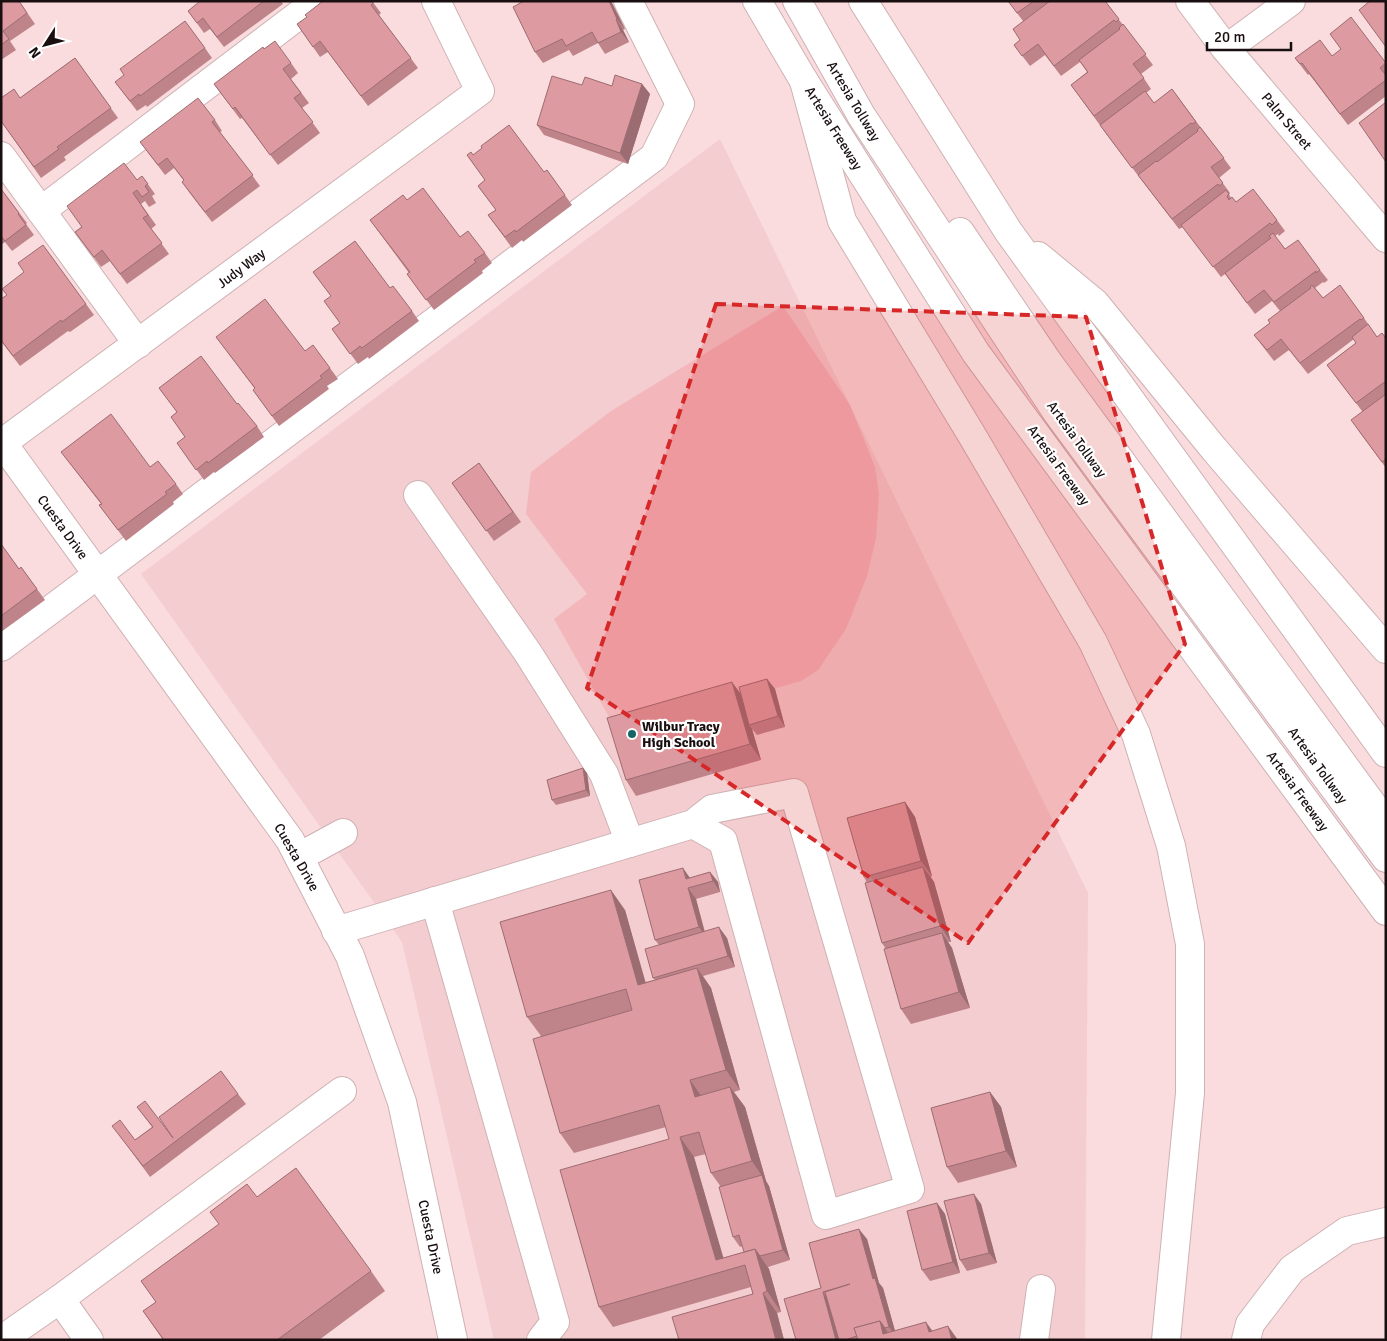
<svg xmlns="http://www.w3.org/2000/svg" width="1387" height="1341" font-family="Signika,sans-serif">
<rect width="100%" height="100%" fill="#fadcde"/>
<path fill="#f4cdd0" d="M720 139 1088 893 1085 1340H494L402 942 141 574Z"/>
<path fill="#f3b6bb" d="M783 306 850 405 875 467 879 494 876 538 867 576 846 629 818 670 801 681 618 733 554 619 587 594 526 514 531 472 611 411Z"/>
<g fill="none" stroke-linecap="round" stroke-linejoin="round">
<defs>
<g id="minor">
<path d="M1190 1 1226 49 1386 238"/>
<path d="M1226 49 1291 1"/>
<path d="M1 156 138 344"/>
<path d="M41 211 317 1"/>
<path d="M1 441 290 840 350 956 402 1102 453 1340"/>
<path d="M1 444 480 91 436 1"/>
<path d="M418 495 528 653 604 774 630 843"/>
<path d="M1 647 654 157 680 104 628 1"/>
<path d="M299 857 343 833"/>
<path d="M435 901 555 1322 541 1340"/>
<path d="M336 931 693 824 712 809 794 793 910 1189 826 1215 723 841 693 824"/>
<path d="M60 1299 89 1340"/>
<path d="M1 1340 60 1299 342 1091"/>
<path d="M1034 1340 1041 1289"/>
</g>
<g id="highway">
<path d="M757 1 804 81 976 353 1386 911"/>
<path d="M797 1 861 115 1058 414 1386 858"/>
<path d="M863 1 1008 231 1386 753"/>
<path d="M804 81 842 221 973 437 1093 642 1136 734 1171 846 1190 944V1093L1166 1340"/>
<path d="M960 232 1048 362 1386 823"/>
<path d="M1038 256 1095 303 1214 449 1386 649"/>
<path d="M1246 1340 1250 1324 1292 1269 1347 1231 1386 1222"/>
</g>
</defs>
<use href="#minor" stroke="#ceb1b3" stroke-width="30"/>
<use href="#highway" stroke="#ceb1b3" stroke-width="30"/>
<use href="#minor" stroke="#fff" stroke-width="28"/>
<use href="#highway" stroke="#fff" stroke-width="28"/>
</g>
<g fill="#bf848a" fill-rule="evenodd">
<path d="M1 1H19L35 24 10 41 16 50 1 60Z"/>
<path d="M198 1H281L283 4 224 47 210 29 204 33 188 11 199 3Z"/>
<path d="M372 1 381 13 379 15 418 68 368 106 328 52 320 57 297 24Z"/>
<path d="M524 1H611L625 29 623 30 629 42 605 54 598 43 573 56 569 50 543 63 535 52Z"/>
<path d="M1008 1H1105L1153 65 1141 74 1151 89 1146 93 1154 103 1172 89 1231 168 1219 178 1230 193 1229 194 1231 198 1236 202 1277 220 1285 231 1279 236 1278 234 1275 236 1285 249 1320 270 1328 280 1324 283 1323 282 1315 288 1323 298 1364 318 1377 337 1386 338V468L1358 430 1362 411 1327 365 1356 343 1354 339 1308 374 1289 350 1274 361 1254 335 1270 323 1280 311 1272 301 1255 314 1225 274 1221 277 1183 227 1179 229 1107 135 1071 85 1087 72 1080 62 1061 76 1045 55 1030 66 1014 45 1020 40 1023 21Z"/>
<path d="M205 48 212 58 147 107 146 105 137 111 115 82Z"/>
<path d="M264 49 291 63 298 73 291 79 309 103 302 108 320 133 278 165 242 118 240 119 214 84Z"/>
<path d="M1332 56 1386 63V96L1348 125 1309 74 1308 75 1295 58Z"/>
<path d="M75 58 118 118 64 157 66 160 41 178 1 121 20 98Z"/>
<path d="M642 84 650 94 628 164 544 135 537 125 582 85 612 86Z"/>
<path d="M215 120 222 131 220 132 260 186 212 222 189 192 182 182 184 181 174 168 165 175 140 142Z"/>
<path d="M467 155H473L544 172 547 170 572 205 523 242 522 240 512 248 488 215 496 210 478 186 485 180Z"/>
<path d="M142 176 155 194 152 196 156 203 149 207 145 201 141 204 156 225 151 229 169 254 127 284 110 261 101 267 75 232Z"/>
<path d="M1 189 27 223 26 224 34 235 12 251 5 242 1 245Z"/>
<path d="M407 200 460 237 485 253 492 263 482 271 483 273 434 310 407 274 409 273 370 220Z"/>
<path d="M313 272 390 288 412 311 419 321 369 359 368 357 358 364 332 329 340 323 331 296Z"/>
<path d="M86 304 94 315 70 332 68 331 20 366 1 341Z"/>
<path d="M216 337 305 351 330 368 338 379 327 386 329 389 279 426 253 390 255 389Z"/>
<path d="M159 388 237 404 257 426 264 437 215 473 214 472 204 480 177 443 185 437 171 417 177 412Z"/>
<path d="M61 452 150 467 176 484 183 494 173 502 174 504 126 541 99 505 101 504Z"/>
<path d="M479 463 521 522 494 541 452 483Z"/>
<path d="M1 544 19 569 21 567 45 600 1 632Z"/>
<path d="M767 679 775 689 785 727 757 735 752 729 761 760 636 796 626 780 741 694Z"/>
<path d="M587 773 590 796 556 805 552 800Z"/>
<path d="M905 802 915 817 932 876 931 877 934 882 951 942H948L952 948 970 1008 911 1024 901 1009 886 949 882 943 867 883 864 877Z"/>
<path d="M710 872 718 882 720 892 696 899 705 932 727 938 735 967 703 976 711 988 740 1090 734 1092 745 1107 766 1181 769 1186 790 1260 768 1267 769 1269 781 1312 777 1313 784 1340H679L753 1294 751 1287 613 1327 599 1307 669 1139 666 1127 574 1153 560 1133 541 1036 527 1017 625 910 645 982 655 980 653 978 659 945 655 940 690 878ZM706 1154 711 1173 721 1187 733 1237 740 1247 743 1246 744 1252 723 1258 694 1157Z"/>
<path d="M990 1092 1001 1107 1017 1167 958 1183 947 1167Z"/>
<path d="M238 1094 246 1104 150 1177 120 1136 135 1140 152 1127 137 1107 173 1138Z"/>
<path d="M257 1197 371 1271 385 1291 319 1340H163L143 1311 156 1302 141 1281Z"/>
<path d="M937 1203 945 1214 960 1273 930 1281 922 1270Z"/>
<path d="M981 1204 997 1263 967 1271 960 1260Z"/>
<path d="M867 1239 879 1283 883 1288 895 1331H932L958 1340H796L821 1288Z"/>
</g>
<g fill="#9b6c71">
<path d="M609 1H611L625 29 617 19Z"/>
<path d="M616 19 623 30 629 42 621 32Z"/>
<path d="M642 84 650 94 628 164 620 153Z"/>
<path d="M767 679 775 689 785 727 778 716Z"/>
<path d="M732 682 743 697 749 725 752 729 761 760 750 744Z"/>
<path d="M583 768 587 773 590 796 586 790Z"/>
<path d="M905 802 915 817 932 876 921 861Z"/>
<path d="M923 867 934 882 951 942 940 926Z"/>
<path d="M683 868 690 878 686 879Z"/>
<path d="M710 872 718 882 720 892 713 881Z"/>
<path d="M688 888 696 899 706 938 699 927Z"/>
<path d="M611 890 625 910 652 1005 638 985Z"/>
<path d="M719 927 727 938 735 967 728 956Z"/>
<path d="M942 933 952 948 970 1008 959 992Z"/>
<path d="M697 968 711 988 740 1090 726 1070Z"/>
<path d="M690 1080 704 1100 695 1097Z"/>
<path d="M730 1087 745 1107 766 1181 769 1186 790 1260 783 1250 762 1176 752 1161Z"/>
<path d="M990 1092 1001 1107 1017 1167 1006 1151Z"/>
<path d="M680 1137 694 1157 727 1270 716 1260Z"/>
<path d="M974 1194 981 1204 997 1263 989 1253Z"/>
<path d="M937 1203 945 1214 960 1273 953 1262Z"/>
<path d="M859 1229 867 1239 879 1283 883 1288 897 1338 889 1327 873 1279Z"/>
<path d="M755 1249 769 1269 781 1312 767 1291Z"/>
<path d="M823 1292 830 1302 840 1340H836Z"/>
<path d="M763 1293 777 1313 784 1340H776Z"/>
<path d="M880 1321 893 1340 883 1334Z"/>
<path d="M926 1322 939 1340 929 1332Z"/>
<path d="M948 1326 958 1340H952Z"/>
</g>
<g fill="#de9aa1" stroke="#9b6c71">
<path d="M1 1H19L27 13 3 31 9 39 1 45Z"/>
<path d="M198 1H264L217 37 203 18 197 23 188 11 199 2Z"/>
<path d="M323 1H372L373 3 371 5 411 58 361 96 320 41 313 47 297 24 307 17 305 15Z"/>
<path d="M524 1H609L617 19H616L621 32 598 43 592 32 566 46 562 39 535 52 513 7Z"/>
<path d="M1008 1H1034L1017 13Z"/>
<path d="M1050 1H1105L1119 19 1116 22 1114 20 1054 66 1038 44 1022 56 1014 45 1020 40 1013 29Z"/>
<path d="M1370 1H1386V47L1359 10Z"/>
<path d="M1351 17 1386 63 1380 68 1386 75V80L1340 114 1302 63 1300 64 1295 58 1320 40 1332 56 1341 49 1330 34Z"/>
<path d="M185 21 205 48 140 96 139 94 130 101 115 82 124 75 120 69Z"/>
<path d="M1123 24 1146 54 1133 64 1144 78 1094 116 1071 85 1088 72 1079 60 1120 29 1119 28Z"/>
<path d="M275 41 291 63 283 69 301 93 294 98 313 122 270 155 235 107 233 109 214 84 263 47 264 49Z"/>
<path d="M75 58 111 108 57 147 59 149 34 167 1 121V98L14 89 20 98Z"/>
<path d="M615 75 642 84 620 153 537 125 552 76 582 85 585 77 612 86Z"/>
<path d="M1172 89 1196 122 1192 124 1191 123 1132 168 1100 125 1145 91 1154 103Z"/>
<path d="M198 98 215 120 212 122 253 175 205 212 182 182 184 180 167 158 158 165 140 142Z"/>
<path d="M1386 102V162L1359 123Z"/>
<path d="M509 125 544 172 547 170 565 195 516 232 515 230 505 237 488 215 496 210 478 186 485 180 467 155 471 152 473 155 482 148 481 146Z"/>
<path d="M1200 127 1224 158 1211 167 1223 183 1219 186 1218 184 1172 219 1138 175 1156 161 1157 162 1198 131 1197 130Z"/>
<path d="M124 163 137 180 142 176 148 184 145 186 149 192 142 197 137 190 133 193 148 215 143 218 162 243 120 274 102 250 94 257 75 232 82 227 67 206Z"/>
<path d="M423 188 460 237 468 231 485 253 474 260 476 262 426 300 407 274 410 272 370 220 403 195 407 200Z"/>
<path d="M1 189 19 213 18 214 26 225 5 241 1 236Z"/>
<path d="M1253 189 1277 220 1272 225 1270 223 1213 267 1181 225 1226 190 1229 194 1227 196 1229 200 1232 197 1236 202Z"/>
<path d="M1273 233 1285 249 1298 240 1320 270 1316 273V271L1274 302 1264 290 1247 303 1225 273 1271 238 1269 236Z"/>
<path d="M355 241 390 288 393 286 412 311 362 348 360 346 350 354 332 329 340 323 324 301 331 296 313 272Z"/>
<path d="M43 245 86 304 62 322 61 320 13 356 1 340V299L7 295 2 289 24 272 18 263Z"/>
<path d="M1312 285 1323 298 1340 285 1364 318 1361 320 1360 319 1300 363 1281 339 1267 350 1254 335 1270 323 1268 320 1311 288 1310 287Z"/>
<path d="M265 299 305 351 313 345 330 368 320 376 322 378 272 416 253 390 255 388 216 337Z"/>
<path d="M1368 324 1377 337 1382 333 1386 338V381L1356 403 1327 365 1356 343 1352 337Z"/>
<path d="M201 356 237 404 238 403 257 426 208 463 207 461 196 470 177 443 185 437 171 417 177 412 159 388Z"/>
<path d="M1386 394V459L1382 462 1351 420Z"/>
<path d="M111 414 150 467 158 461 176 484 165 492 167 494 118 530 99 505 102 504 61 452Z"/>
<path d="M479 463 513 512 486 531 452 483Z"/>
<path d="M1 544 19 569 21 567 37 589 1 616Z"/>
<path d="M767 679 778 716 749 725 739 687Z"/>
<path d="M732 682 750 744 626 780 607 718Z"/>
<path d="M583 768 586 790 552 800 547 780Z"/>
<path d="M905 802 921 861 864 877 847 818Z"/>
<path d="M923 867 940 926 882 943 865 883Z"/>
<path d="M683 868 686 879 710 872 713 881 688 888 699 927 655 940 639 880Z"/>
<path d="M611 890 638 985 697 968 726 1070 690 1080 695 1097 730 1087 752 1161 711 1173 699 1132 680 1137 716 1260 755 1249 767 1291 763 1293 776 1340H679L672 1317 753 1294 745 1265 599 1307 560 1170 669 1139 659 1105 560 1133 533 1039 632 1010 626 989 527 1017 500 922Z"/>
<path d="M719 927 728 956 653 978 645 949Z"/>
<path d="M942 933 959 992 901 1009 884 949Z"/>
<path d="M221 1071 238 1094 143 1166 112 1126 120 1120 135 1140 153 1127 137 1107 145 1101 173 1138 159 1117Z"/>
<path d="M990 1092 1006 1151 947 1167 931 1108Z"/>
<path d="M296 1168 371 1271 277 1340H164L143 1311 156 1302 141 1281 219 1224 210 1212 247 1184 257 1197Z"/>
<path d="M762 1175 783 1250 760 1256 755 1249 744 1252 739 1235 733 1237 719 1187Z"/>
<path d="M974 1194 989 1253 960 1260 944 1201Z"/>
<path d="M937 1203 953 1262 922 1270 907 1211Z"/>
<path d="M859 1229 873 1279 875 1278 889 1327 885 1328 880 1321 854 1328 857 1336 845 1340H839L825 1292 850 1284 823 1292 836 1340H796L784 1299 821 1288 809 1243Z"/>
<path d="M880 1321 883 1334 926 1322 929 1332 948 1326 952 1340H858L854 1328Z"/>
</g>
<path fill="#d62828" fill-opacity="0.2" stroke="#d62828" stroke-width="4" stroke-dasharray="10 6" stroke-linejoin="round" d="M716 304 1086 317 1185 644 968 943 587 688Z"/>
<circle fill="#166566" stroke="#fff" stroke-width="2" cx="632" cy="734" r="5"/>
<g text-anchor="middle" stroke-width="4.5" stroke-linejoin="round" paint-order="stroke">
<g font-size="14" fill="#190f10" stroke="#fff">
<text transform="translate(854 101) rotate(59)" y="5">Artesia Tollway</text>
<text transform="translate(1287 121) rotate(50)" y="5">Palm Street</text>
<text transform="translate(834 128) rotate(58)" y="5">Artesia Freeway</text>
<text transform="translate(241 268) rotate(-37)" y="5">Judy Way</text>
<text transform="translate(1077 439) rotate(54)" y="5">Artesia Tollway</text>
<text transform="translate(1059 465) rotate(54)" y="5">Artesia Freeway</text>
<text transform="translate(63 527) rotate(54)" y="5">Cuesta Drive</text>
<text transform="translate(1318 765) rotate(54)" y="5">Artesia Tollway</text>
<text transform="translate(1298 791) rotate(54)" y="5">Artesia Freeway</text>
<text transform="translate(297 857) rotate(60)" y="5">Cuesta Drive</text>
<text transform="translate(431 1237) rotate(78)" y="5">Cuesta Drive</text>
</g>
<g font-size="14" font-weight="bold" fill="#190f10" stroke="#fff" text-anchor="start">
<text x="642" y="731">Wilbur Tracy<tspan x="642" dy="16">High School</tspan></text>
</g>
</g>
<rect width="1387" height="1341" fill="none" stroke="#190f10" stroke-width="5"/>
<g transform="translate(45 45) rotate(234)" stroke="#ffffff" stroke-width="4" paint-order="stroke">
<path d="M0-4L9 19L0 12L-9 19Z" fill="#190f10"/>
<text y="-8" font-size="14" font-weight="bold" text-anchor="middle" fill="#190f10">N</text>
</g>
<path d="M1207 42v8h84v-8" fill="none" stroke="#190f10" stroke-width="2.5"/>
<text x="1214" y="42" font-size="15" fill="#190f10" stroke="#ffffff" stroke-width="4" paint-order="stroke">20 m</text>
</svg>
